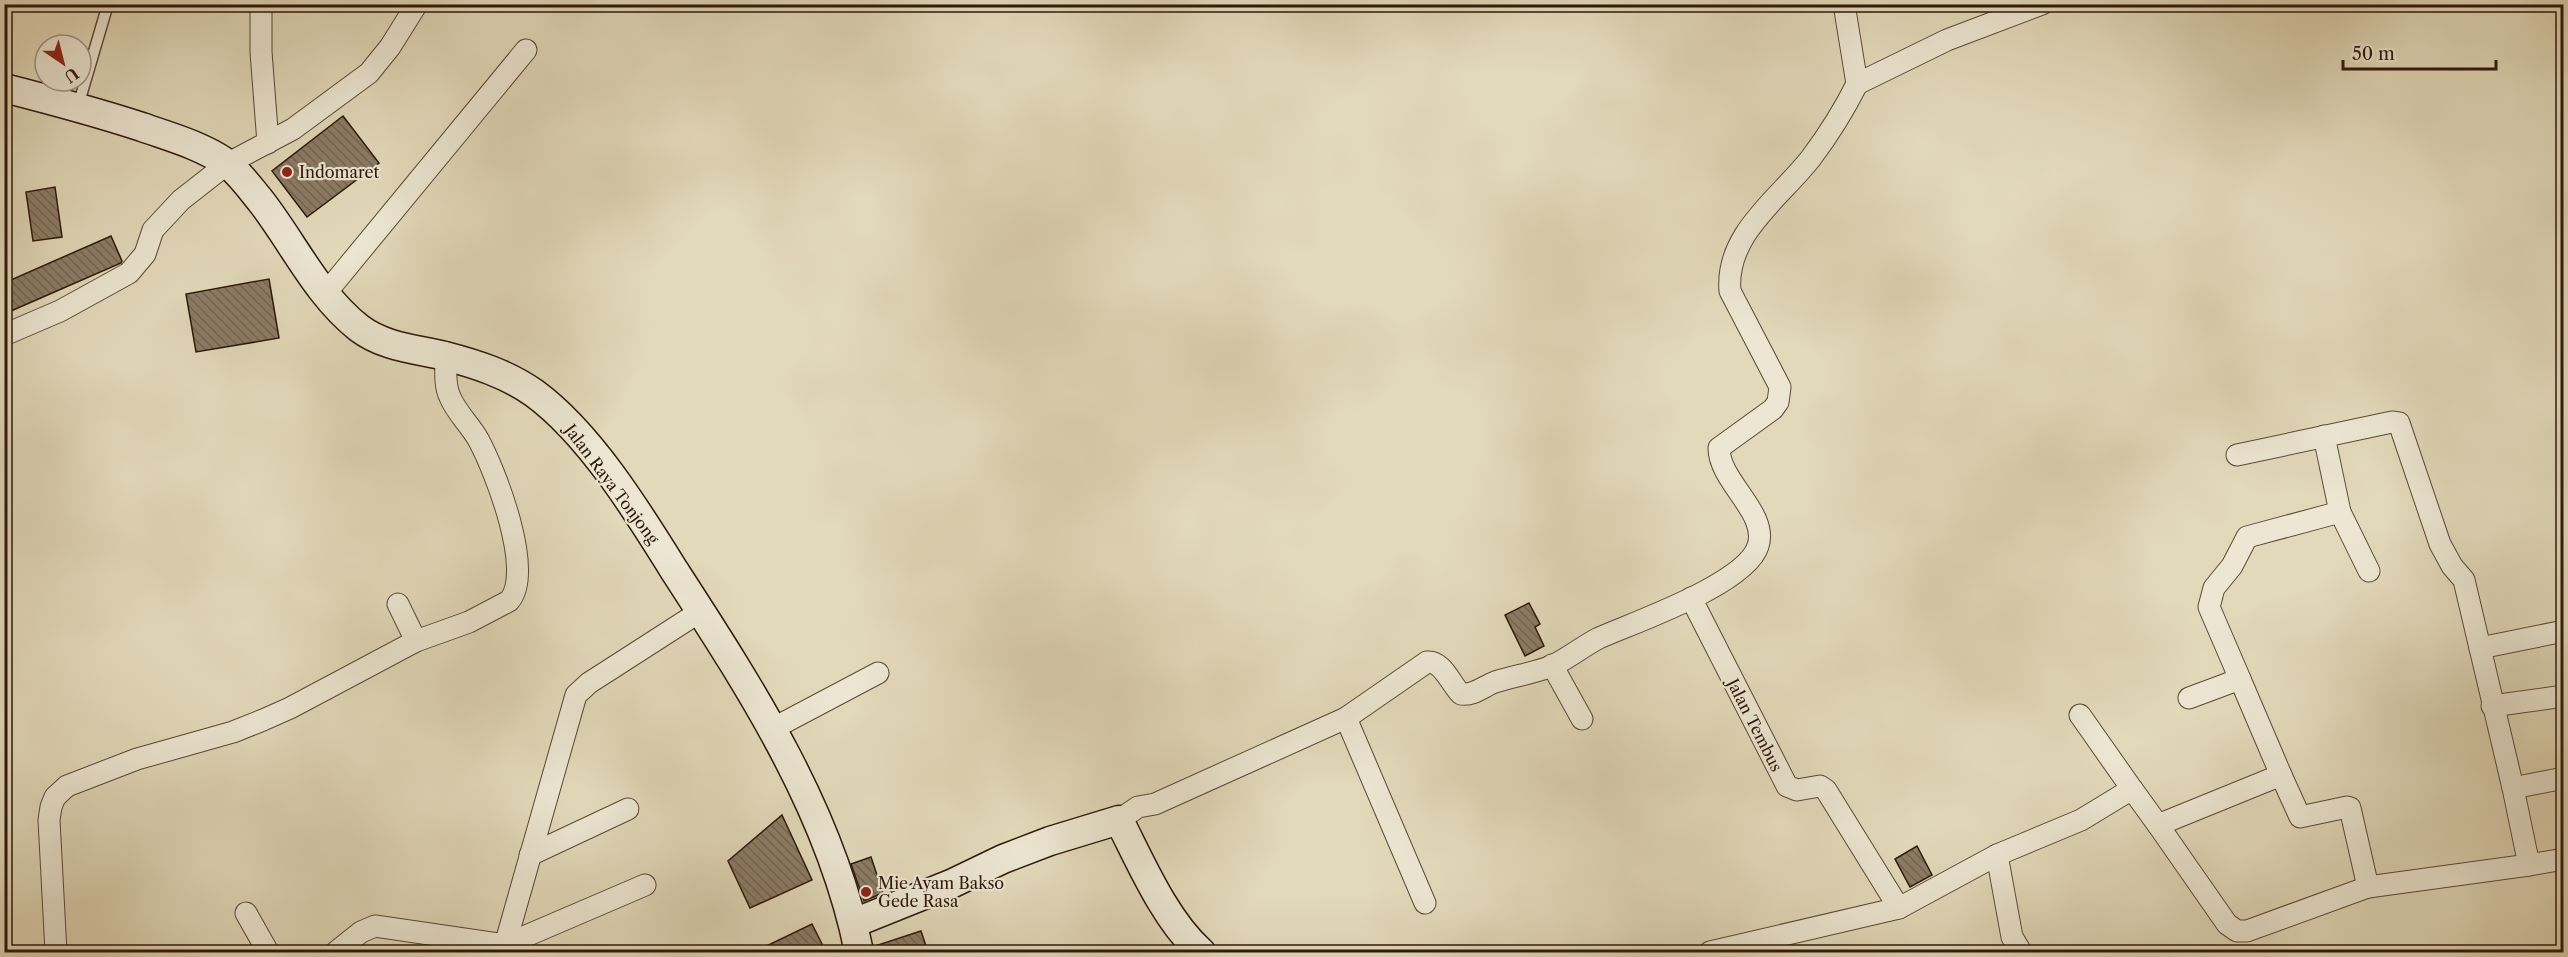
<svg xmlns="http://www.w3.org/2000/svg" width="2568" height="957" font-family="'Libre Caslon Text',serif">
<defs>
<pattern id="building-back-hatch" width="6" height="6" patternUnits="userSpaceOnUse" patternTransform="scale(1.5)"><rect width="6" height="6" fill="#8c7c66"/><path d="M-1 5l2 2M0 0l6 6M5-1l2 2" fill="none" stroke="#736552"/></pattern>
</defs>
<rect width="100%" height="100%" fill="#e2d9ba"/>
<filter id="stains"><feTurbulence type="fractalNoise" baseFrequency=".00333" numOctaves="4"/><feColorMatrix values="0 0 0 0 .2 0 0 0 0 .09 0 0 0 0 .02 0 0 0 .5 -.17"/></filter>
<radialGradient id="worn" r=".72"><stop offset=".6" stop-color="#630" stop-opacity="0"/><stop offset="1" stop-color="#630" stop-opacity=".3"/></radialGradient>
<g fill="url(#building-back-hatch)" stroke="#2e180b" stroke-width="1.5">
<path d="M343 116 379 163 307 217 272 171Z"/>
<path d="M55 187 62 237 33 241 26 192Z"/>
<path d="M111 236 122 261 121 263 4 314V283Z"/>
<path d="M269 279 279 338 196 352 186 294Z"/>
<path d="M1529 603 1540 624 1535 627 1544 646 1525 656 1505 615Z"/>
<path d="M782 815 812 880 750 908 728 861Z"/>
<path d="M1917 846 1932 875 1910 887 1895 859Z"/>
<path d="M871 857 883 893 864 901 851 864Z"/>
<path d="M812 924 826 952H754Z"/>
<path d="M921 931 928 952H875V946Z"/>
</g>
<g fill="none" stroke-linecap="round" stroke-linejoin="round">
<defs>
<path id="service" d="M78 106 108 4"/>
<g id="minor">
<path d="M261 4V52L268 143"/>
<path d="M1844 4 1857 84 1947 40 2042 4"/>
<path d="M325 294 526 50"/>
<path d="M4 335 60 311 129 273 145 254 153 230 181 200 227 164 293 129 369 73 390 47 417 4"/>
<path d="M2324 436 2340 512 2369 571"/>
<path d="M1691 598 1787 786 1797 790 1820 786 1826 790 1899 908"/>
<path d="M398 604 416 641"/>
<path d="M2480 648 2564 631"/>
<path d="M1552 665 1582 719"/>
<path d="M2240 679 2209 607 2214 588 2232 566 2247 537 2340 512"/>
<path d="M2492 706 2564 696"/>
<path d="M2080 715 2132 789"/>
<path d="M1346 718 1425 903"/>
<path d="M772 729 878 673"/>
<path d="M2281 775 2300 817 2347 807 2350 808 2368 887"/>
<path d="M2513 788 2564 778"/>
<path d="M1119 820 1138 807 1155 804 1346 718 1427 662C1443 660 1451 685 1461 694 1474 696 1484 686 1495 682 1514 676 1534 673 1552 666 1569 658 1583 646 1599 638 1635 622 1746 584 1758 546 1769 513 1719 482 1719 448L1773 409 1778 402 1780 387 1730 291C1725 234 1780 198 1811 158 1829 134 1844 110 1857 84"/>
<path d="M2158 825 2227 924 2237 931H2247L2368 887 2529 865 2513 788 2464 580 2452 566 2440 544 2399 423 2392 422 2237 455"/>
<path d="M530 855 628 809"/>
<path d="M1997 855 2012 937 2021 952"/>
<path d="M2529 865 2564 859"/>
<path d="M246 913 268 952"/>
<path d="M56 952 49 820 51 807 55 797 67 786 137 759 233 732 263 720 290 708 416 641 469 622 509 601C535 572 495 470 478 439 470 425 456 412 450 397 444 385 446 369 446 356"/>
<path d="M336 952 361 932 375 926 505 945 645 885"/>
<path d="M505 952V945L576 695 589 683 701 611"/>
<path d="M1710 952 1899 908 1997 855 2081 820 2132 789 2158 825 2281 775 2240 679 2189 698"/>
</g>
<g id="secondary">
<path d="M4 88C51 100 96 112 142 127 170 137 200 145 225 162 238 171 250 188 260 200 293 242 316 294 359 328 384 347 415 349 445 356 476 364 507 374 534 393 589 433 638 512 674 570 751 689 831 811 859 952"/>
<path d="M854 923 951 884 1003 859 1050 841 1119 820C1141 863 1165 920 1201 952"/>
</g>
</defs>
<use href="#service" stroke="#5b4837" stroke-width="13"/>
<use href="#minor" stroke="#5b4837" stroke-width="23"/>
<use href="#secondary" stroke="#2e180b" stroke-width="31"/>
<use href="#service" stroke="#ece6d2" stroke-width="10"/>
<use href="#minor" stroke="#ece6d2" stroke-width="21"/>
<use href="#secondary" stroke="#ece6d2" stroke-width="28"/>
</g>
<g fill="#8f2418" stroke="#ece6d2" stroke-width="2">
<circle cx="287" cy="172" r="6"/>
<circle cx="866" cy="892" r="6"/>
</g>
<g text-anchor="middle" stroke-width="4.5" stroke-linejoin="round" paint-order="stroke">
<g font-size="16" fill="#2e180b" stroke="#ece6d2" text-anchor="start">
<text x="299" y="178">Indomaret</text>
<text x="878" y="889">Mie Ayam Bakso<tspan x="878" dy="18">Gede Rasa</tspan></text>
</g>
<g font-size="16" fill="#2e180b" stroke="#ece6d2">
<text transform="translate(612 484) rotate(53)" y="6">Jalan Raya Tonjong</text>
<text transform="translate(1755 725) rotate(63)" y="6">Jalan Tembus</text>
</g>
</g>
<rect width="2568" height="957" fill="none" stroke="#e2d9ba" stroke-width="24"/>
<rect x="6" y="6" width="2556" height="945" fill="none" stroke="#2e180b" stroke-width="3"/>
<rect x="12" y="12" width="2544" height="933" fill="none" stroke="#2e180b" stroke-width="1.5"/>
<g transform="translate(63 63) rotate(145)"><circle r="28" fill="#ece6d2" stroke="#a09482" stroke-width="1.5"/>
<path d="M0-4.5L10 22L0 15L-10 22Z" fill="#8f2418"/>
<text y="-9" font-size="16" font-weight="bold" text-anchor="middle" fill="#2e180b">U</text>
</g>
<path d="M2343 60v9h153v-9" fill="none" stroke="#2e180b" stroke-width="3"/>
<text x="2352" y="60" font-size="18" fill="#2e180b" stroke="#ece6d2" stroke-width="4.5" paint-order="stroke">50 m</text>
<rect width="100%" height="100%" filter="url(#stains)"/>
<rect width="100%" height="100%" fill="url(#worn)"/>
</svg>
